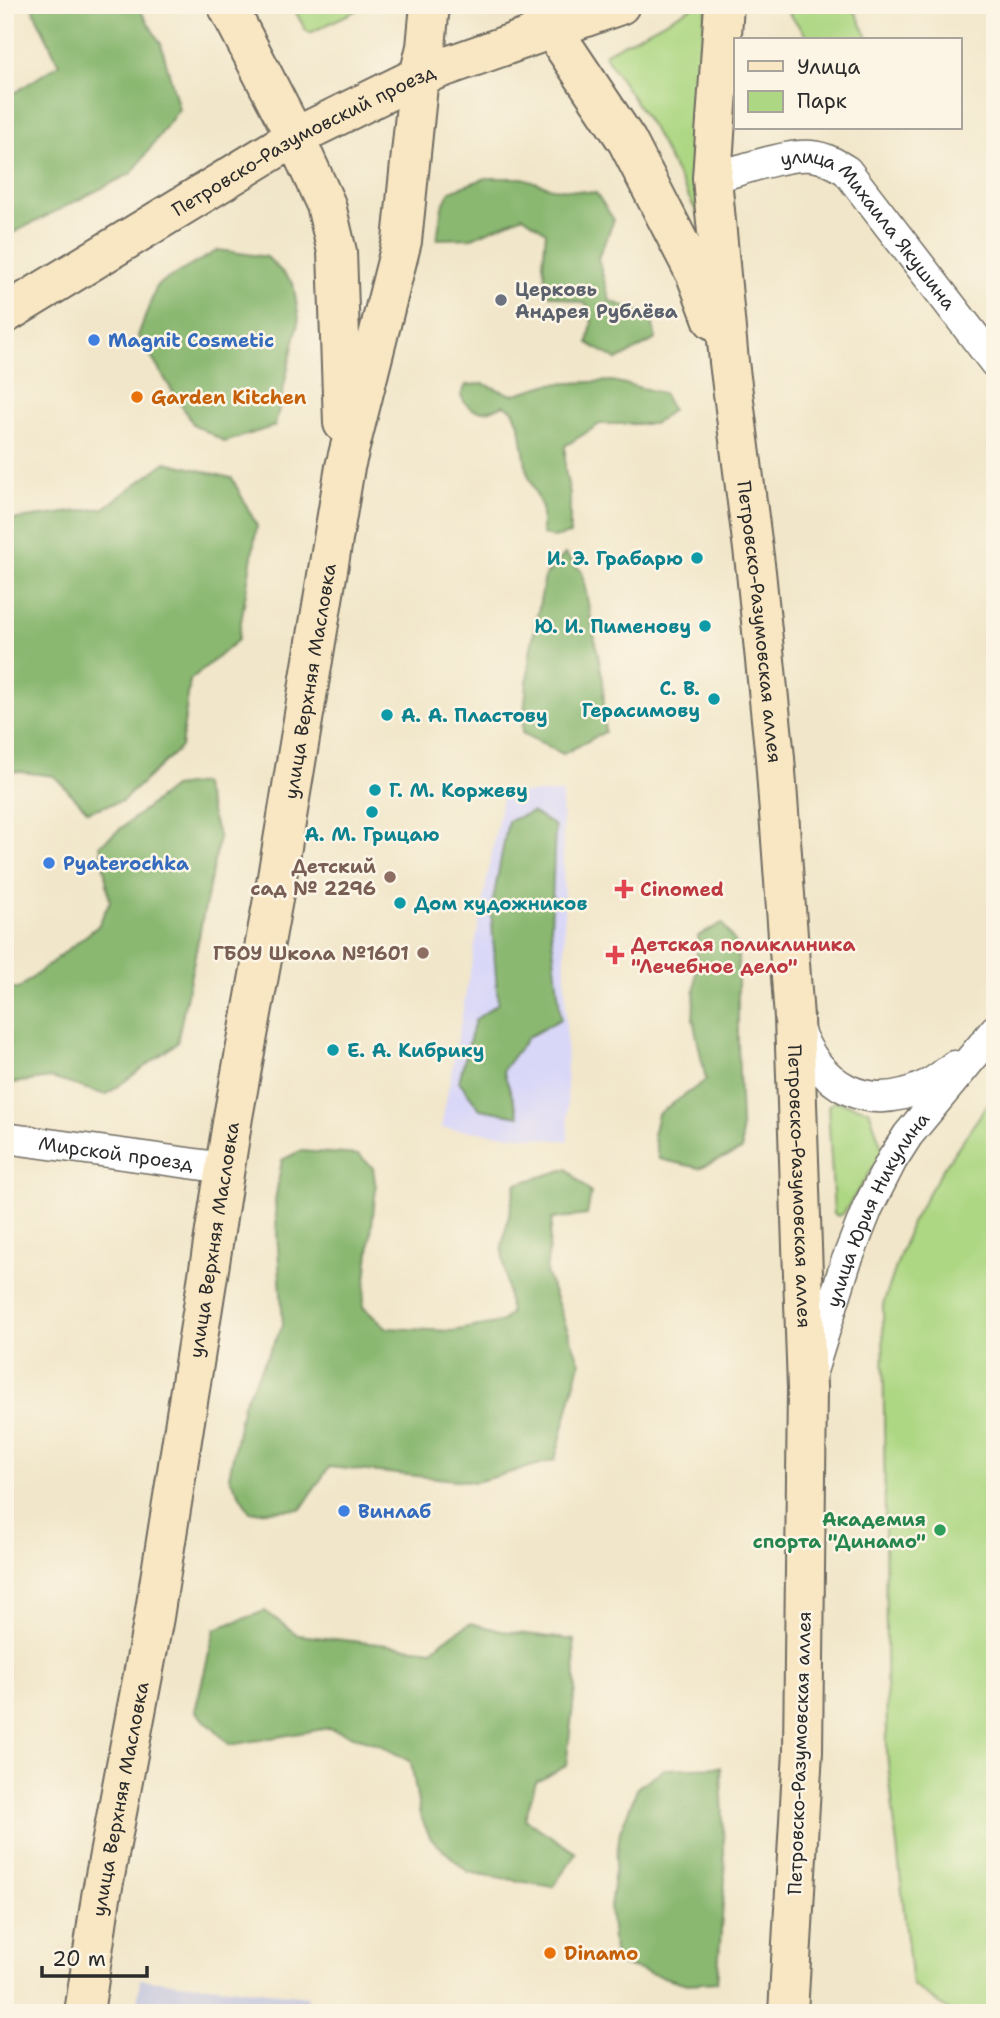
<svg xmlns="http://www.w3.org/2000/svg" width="1000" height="2018" font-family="'Shantell Sans',sans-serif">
<rect width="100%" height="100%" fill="#fcf5e5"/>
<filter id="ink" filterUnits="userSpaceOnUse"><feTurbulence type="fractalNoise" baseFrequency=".0143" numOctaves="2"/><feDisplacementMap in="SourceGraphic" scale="14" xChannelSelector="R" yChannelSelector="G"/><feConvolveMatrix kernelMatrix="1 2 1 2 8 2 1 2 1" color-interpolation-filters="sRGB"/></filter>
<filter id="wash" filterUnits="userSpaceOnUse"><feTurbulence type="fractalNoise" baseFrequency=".00686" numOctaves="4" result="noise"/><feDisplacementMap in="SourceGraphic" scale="28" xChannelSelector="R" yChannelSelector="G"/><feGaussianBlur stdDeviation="1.57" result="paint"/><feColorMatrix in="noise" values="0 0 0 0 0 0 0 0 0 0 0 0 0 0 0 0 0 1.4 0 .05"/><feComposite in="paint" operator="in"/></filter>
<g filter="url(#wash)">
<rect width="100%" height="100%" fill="#f1e6c9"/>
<path fill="#d9d7f8" d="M503 793H562L568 1141 441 1128Z"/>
<path fill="#c0c2dd" d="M140 1979 308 1996 306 2013H136Z"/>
<g fill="#add783" stroke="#6c8157" stroke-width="2">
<path d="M292 5H367L310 33 305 29Z"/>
<path d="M696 5H707L698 90 702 222 652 127 604 54Z"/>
<path d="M790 5H852L869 40H810L788 12Z"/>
<path d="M995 1094V2013H953L912 1985 887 1754 883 1305 911 1223 944 1167Z"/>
<path d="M835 1101 869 1110 883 1151 843 1214 838 1216 834 1214 828 1106Z"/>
</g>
<g fill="#8ab871" stroke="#5a724e" stroke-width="2">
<path d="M31 5H137L161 44 179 109 132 173 5 237V99L59 64Z"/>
<path d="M486 178H523L552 188 596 193 614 220 598 258 610 301 651 316 656 339 617 360 588 343 592 322 586 304 548 294 543 264 546 232 523 216 472 238 437 239 442 207 450 191Z"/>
<path d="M218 250 267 257 293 283 299 319 275 426 225 442 193 424 138 336 157 285Z"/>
<path d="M612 381 663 393 672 410 654 424H600L565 446V470L570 494V534L554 538 542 534V508L527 472 520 426 513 410 504 405C487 413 469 416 461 395L466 385 484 384 512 395 550 384Z"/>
<path d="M166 462 232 478 257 526 238 640 190 680 181 747 122 801 88 811 54 776 5 770V516L10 520 104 508Z"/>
<path d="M565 554 582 572 603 680 605 732 563 754 522 733 530 653 545 576Z"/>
<path d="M202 783 219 838 177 1043 106 1095 51 1078 5 1084V988L18 989 98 926 110 901 100 845 173 787Z"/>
<path d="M532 812 555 826 551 929 561 1019 528 1037 503 1070 519 1116 480 1109 459 1081 475 1020 498 1003 491 911 508 821Z"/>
<path d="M722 923 738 946V1043L742 1150 699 1168 659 1159 653 1135 658 1114 706 1080 693 1019 698 936Z"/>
<path d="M300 1151 359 1155 373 1168 376 1188 363 1307 386 1328 452 1331 502 1322 510 1313 502 1246 516 1184 567 1169 591 1193 587 1215 552 1219 546 1272 580 1363 555 1460 476 1482 329 1467 301 1509 250 1512 229 1477 243 1404 283 1325 275 1201 282 1160Z"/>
<path d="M265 1611 298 1635 432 1650 445 1639 471 1623 501 1631 574 1640 575 1689 566 1766 536 1782 525 1819 576 1853 553 1887 468 1872 431 1839 420 1815 411 1762 380 1745 329 1728 230 1745 195 1711 215 1629Z"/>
<path d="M721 1767 725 1879 717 1982 687 1984 615 1963 610 1907 620 1831 638 1787 664 1769Z"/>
</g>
</g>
<g filter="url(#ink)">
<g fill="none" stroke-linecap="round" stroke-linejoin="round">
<defs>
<g id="street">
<path id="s1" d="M712 178C738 171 785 154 811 156 825 157 836 164 847 171L995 363"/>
<path d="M797 1027C819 1086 866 1115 927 1085 936 1081 945 1073 954 1066"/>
<path id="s2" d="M5 1138 225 1168"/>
<path id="s3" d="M812 1371 845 1265 868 1207 892 1160 908 1135 995 1030"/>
</g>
<g id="secondary">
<path d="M227 5 295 137 326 205 337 252 343 423"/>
<path d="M536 5 627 141 696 275 713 320"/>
<path id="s4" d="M724 5 712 178 729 362 756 572 775 758 794 1018 807 1388 803 1751 788 2013"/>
<path id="s5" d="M5 314 295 137 419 76 620 5"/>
<path id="s6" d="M84 2013 101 1897 154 1617 233 1117 276 883 345 467 402 241 419 76 426 47 430 5"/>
</g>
</defs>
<use href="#street" stroke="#706c62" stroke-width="33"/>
<use href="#secondary" stroke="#706c62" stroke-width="42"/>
<use href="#street" stroke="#fff" stroke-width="30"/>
<use href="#secondary" stroke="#f9e7c3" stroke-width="38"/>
</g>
</g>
<circle fill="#6b7280" stroke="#fcf5e5" stroke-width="2.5" cx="501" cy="300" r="7"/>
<g fill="#3f7fe0" stroke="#fcf5e5" stroke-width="2.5">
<circle cx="94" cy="340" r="7"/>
<circle cx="49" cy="863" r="7"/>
<circle cx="344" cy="1511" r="7"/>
</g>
<g fill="#e8710a" stroke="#fcf5e5" stroke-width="2.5">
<circle cx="137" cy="397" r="7"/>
<circle cx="550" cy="1953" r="7"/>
</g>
<g fill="#0f9aa8" stroke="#fcf5e5" stroke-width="2.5">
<circle cx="697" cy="558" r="7"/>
<circle cx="705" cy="626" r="7"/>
<circle cx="714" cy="699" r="7"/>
<circle cx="387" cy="715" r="7"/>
<circle cx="375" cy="790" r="7"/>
<circle cx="372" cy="812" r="7"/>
<circle cx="400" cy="903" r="7"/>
<circle cx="333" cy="1050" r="7"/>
</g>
<g fill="#8d6e63" stroke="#fcf5e5" stroke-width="2.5">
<circle cx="390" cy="877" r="7"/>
<circle cx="423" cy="953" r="7"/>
</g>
<g fill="#e0444e" stroke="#fcf5e5" stroke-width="2.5">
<path d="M620.5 878.5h7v7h7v7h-7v7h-7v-7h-7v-7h7z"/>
<path d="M611.5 944.5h7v7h7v7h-7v7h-7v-7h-7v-7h7z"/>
</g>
<circle fill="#2e9e5b" stroke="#fcf5e5" stroke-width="2.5" cx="940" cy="1530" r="7"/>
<g text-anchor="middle" stroke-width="5" stroke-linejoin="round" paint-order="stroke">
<g font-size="19" fill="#2b2b2b" stroke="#fcf5e5">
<text dy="7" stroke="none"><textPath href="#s5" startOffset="346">Петровско-Разумовский проезд</textPath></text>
<text dy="7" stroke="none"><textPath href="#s1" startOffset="192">улица Михаила Якушина</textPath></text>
<text dy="7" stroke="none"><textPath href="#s4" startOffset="620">Петровско-Разумовская аллея</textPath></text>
<text dy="7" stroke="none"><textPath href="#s6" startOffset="1351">улица Верхняя Масловка</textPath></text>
<text dy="7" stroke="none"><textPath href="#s2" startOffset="112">Мирской проезд</textPath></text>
<text dy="7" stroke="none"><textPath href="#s4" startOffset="1186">Петровско-Разумовская аллея</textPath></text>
<text dy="7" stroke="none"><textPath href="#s3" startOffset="175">улица Юрия Никулина</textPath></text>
<text dy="7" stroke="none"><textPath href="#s6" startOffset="784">улица Верхняя Масловка</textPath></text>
<text transform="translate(799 1753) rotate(-88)" y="7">Петровско-Разумовская аллея</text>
<text dy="7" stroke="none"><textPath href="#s6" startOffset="217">улица Верхняя Масловка</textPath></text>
</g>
<g font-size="19" font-weight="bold" fill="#5b616d" stroke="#fcf5e5" text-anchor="start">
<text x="515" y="296">Церковь<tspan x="515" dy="22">Андрея Рублёва</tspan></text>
</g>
<g font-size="19" font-weight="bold" fill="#366cbe" stroke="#fcf5e5" text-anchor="start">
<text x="108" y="347">Magnit Cosmetic</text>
<text x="63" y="870">Pyaterochka</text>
<text x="358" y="1518">Винлаб</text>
</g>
<g font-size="19" font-weight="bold" fill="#c56008" stroke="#fcf5e5" text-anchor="start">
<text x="151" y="404">Garden Kitchen</text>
<text x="564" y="1960">Dinamo</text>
</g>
<g font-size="19" font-weight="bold" fill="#0d838f" stroke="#fcf5e5" text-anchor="start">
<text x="683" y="565" text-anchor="end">И. Э. Грабарю</text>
<text x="691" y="633" text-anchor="end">Ю. И. Пименову</text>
<text x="700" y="695" text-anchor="end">С. В.<tspan x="700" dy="22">Герасимову</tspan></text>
<text x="401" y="722">А. А. Пластову</text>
<text x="389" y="797">Г. М. Коржеву</text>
<text x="372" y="841" text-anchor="middle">А. М. Грицаю</text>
<text x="414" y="910">Дом художников</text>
<text x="347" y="1057">Е. А. Кибрику</text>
</g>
<g font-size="19" font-weight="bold" fill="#785e54" stroke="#fcf5e5" text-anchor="end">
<text x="376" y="873">Детский<tspan x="376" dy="22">сад № 2296</tspan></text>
<text x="409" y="960">ГБОУ Школа №1601</text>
</g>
<g font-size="19" font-weight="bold" fill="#be3a42" stroke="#fcf5e5" text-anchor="start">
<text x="640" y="896">Cinomed</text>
<text x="631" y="951">Детская поликлиника<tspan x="631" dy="22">"Лечебное дело"</tspan></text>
</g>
<g font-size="19" font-weight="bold" fill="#27864d" stroke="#fcf5e5" text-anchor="end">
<text x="926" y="1526">Академия<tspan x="926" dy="22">спорта "Динамо"</tspan></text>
</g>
</g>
<rect width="1000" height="2018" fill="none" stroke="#fcf5e5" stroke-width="28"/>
<rect x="734" y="38" width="228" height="91" fill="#fcf5e5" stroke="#a8a49b" stroke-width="2"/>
<rect x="748" y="61" width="35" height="10" fill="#f9e7c3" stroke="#a8a49b" stroke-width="2"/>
<text x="797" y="74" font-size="21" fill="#2b2b2b">Улица</text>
<rect x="748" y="91" width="35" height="21" fill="#add783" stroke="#a8a49b" stroke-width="2"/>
<text x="797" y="108" font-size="21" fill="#2b2b2b">Парк</text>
<path d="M42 1966v10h105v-10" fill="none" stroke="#2b2b2b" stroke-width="3.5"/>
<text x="52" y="1966" font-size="21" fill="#2b2b2b" stroke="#fcf5e5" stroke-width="5" paint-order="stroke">20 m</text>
</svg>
